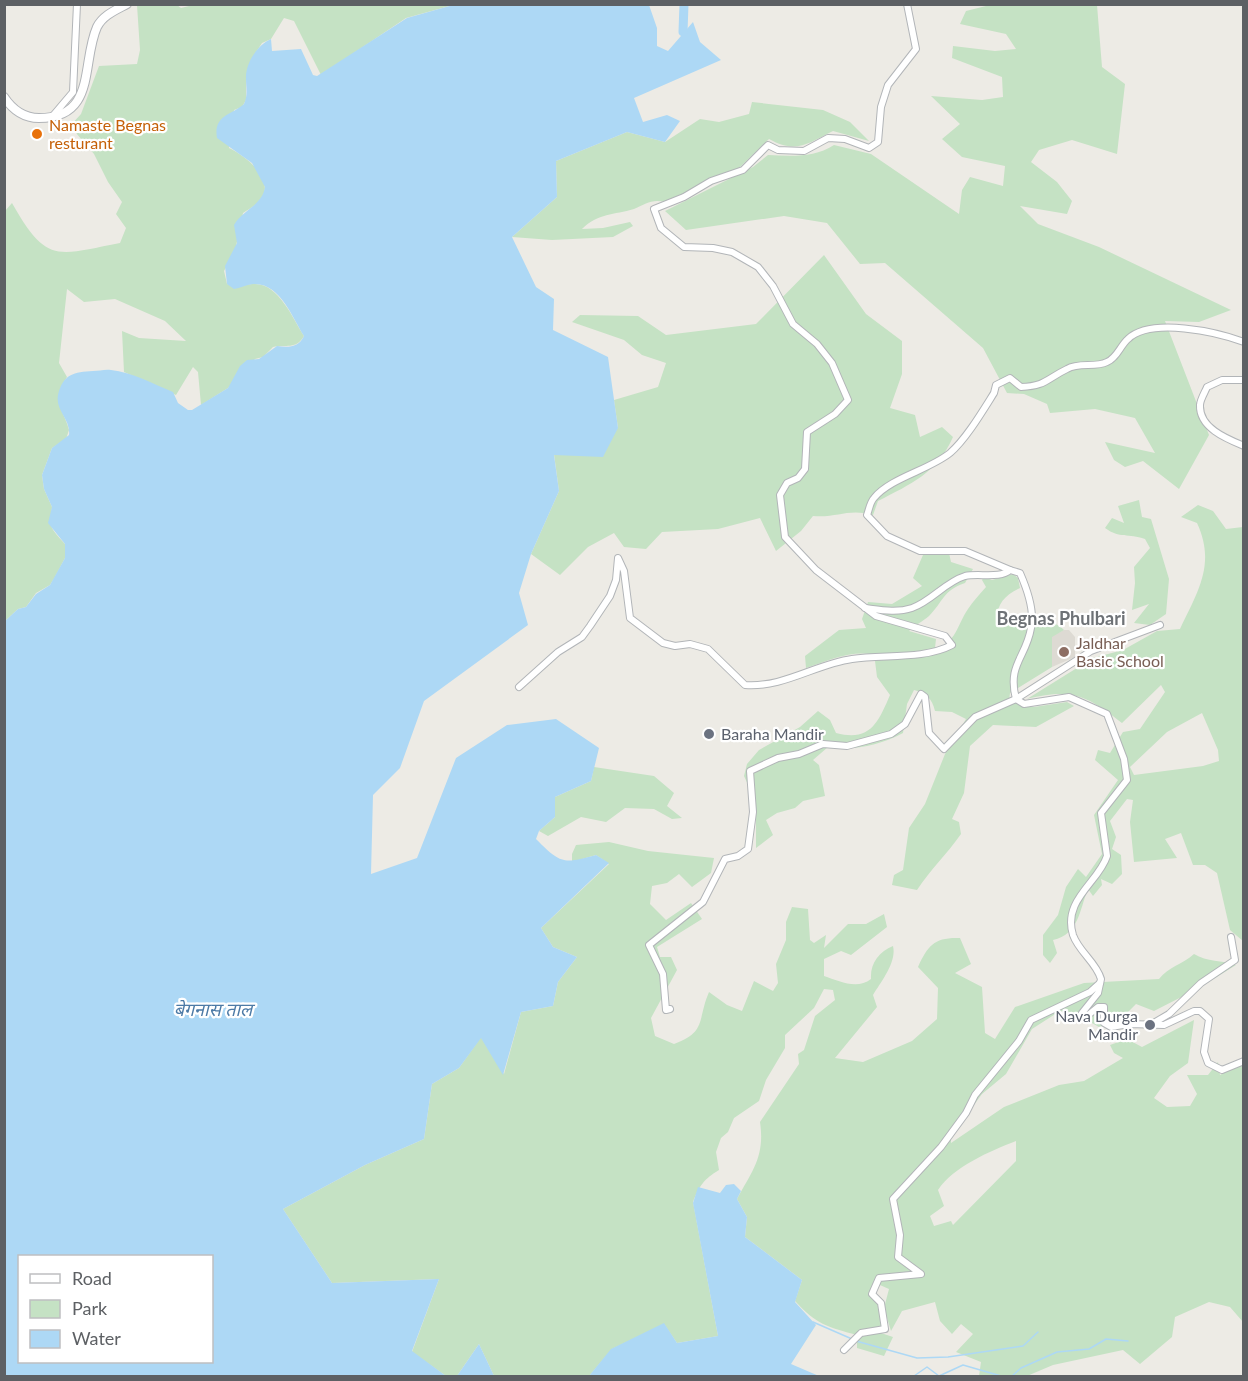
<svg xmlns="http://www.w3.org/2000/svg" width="1248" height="1381" font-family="Lato,'Noto Sans Devanagari',sans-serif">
<rect width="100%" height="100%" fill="#edebe5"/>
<path fill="#dddad3" d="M1064 630H1069L1075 637V657L1052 667V636Z"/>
<g fill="#c5e2c4" fill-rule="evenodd">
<path d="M197 4 453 5 406 18 321 75 294 21 284 18 271 39 262 43 251 60 246 77V100L242 107 234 110 229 148C244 155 270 175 264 194 261 203 250 208 243 213L235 251 224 271 227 284C240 287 243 284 255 284 279 284 293 319 304 336 296 350 286 344 273 347L263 357 255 359 228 388 201 405 198 372 193 367 176 395 124 372 122 331 139 338 186 341 165 321 115 299 84 302 67 289 59 363 67 377C51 402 63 408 69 430L66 439 52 448 42 475 44 489 52 507C50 529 49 526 65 544V558L55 577 50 585 36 593 26 607 18 609 5 621V211L12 203C47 265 57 255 120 243L126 228 116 214 122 202 108 182 94 154 70 126 81 114 99 66 137 64 140 50 137 5H177L181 8Z"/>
<path d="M990 5H1097L1102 67 1125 84 1117 154 1072 140 1039 150 1031 162 1057 182 1072 201 1067 214 1020 206 1038 224 1099 247 1231 310 1199 322 1165 321 1209 435 1179 489 1143 461 1125 467 1114 460 1105 442 1155 453 1135 418 1095 409 1050 413 1047 404 1024 394 1007 393 983 348 885 263 860 264 827 223 784 216 686 230 665 211 753 167 768 155C791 156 814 158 834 145L871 154 959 214 962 190 970 177 1003 186 1005 166 962 157 942 139 960 124 931 96 982 100 1003 97 1002 77 952 58 953 46 995 51 1016 49 1006 34 960 24 966 11Z"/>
<path d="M752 102 823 110 850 122 869 141 833 131C807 144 796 154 769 139L737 170 665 202C651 199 646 204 634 209 614 215 598 213 582 229L603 228 630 222 633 226 613 237 552 240 512 237 557 197 556 161 627 132 665 142 700 119 719 122 749 114Z"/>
<path d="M824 255 866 314 902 341V374L890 408 915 415 920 437 942 427 953 437C937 473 911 484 878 501L873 515C848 508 838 518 813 516L801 531 776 551 760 518 718 529 662 532 646 549 624 547 614 533 588 547 560 575 531 554 559 491 554 454 618 428 614 400 658 387 666 363 642 355 624 340 572 322 580 315 638 316 666 335 756 324Z"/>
<path d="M1139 500 1142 517 1151 519 1169 579 1166 614 1150 625 1134 623 1149 604 1132 610 1135 583 1134 567 1150 548 1145 539C1128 533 1120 539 1105 528L1112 518 1124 523 1118 506Z"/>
<path d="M1198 505 1213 511 1226 529 1243 527V941L1230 930 1217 873 1205 865H1193L1181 833 1165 839 1177 858 1134 862 1130 822 1133 800 1127 799 1110 821 1116 837 1112 849 1121 855 1122 874 1112 884 1101 879 1102 885 1093 896 1088 889C1079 911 1079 934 1053 940L1057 953 1050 963 1043 955V935L1058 915 1066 887 1078 869 1086 877 1102 854 1094 815 1118 780 1095 760 1098 750 1110 753 1123 732 1140 729 1165 692 1161 685 1122 723C1086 695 1072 688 1027 699L1093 658 1123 650 1157 631 1180 629C1198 591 1216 564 1197 523L1181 517ZM1202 713 1218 750 1219 761 1203 766 1134 775 1130 767 1167 732Z"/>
<path d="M949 553 951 562 973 569 965 583C942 591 944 601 929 616 923 621 914 626 909 631L936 639 935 648C956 644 957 625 968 609 973 601 980 594 986 587L982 580 984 577 992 580 1013 574 1018 578 1020 588C1005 595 996 604 997 622 1017 624 1050 614 1064 630L1052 637V667L1010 693 1009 701 1034 707 1067 702 1074 706 1036 727 993 725 970 746 964 793 952 819 959 822 961 834C947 854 930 870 917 890L892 885 894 875 903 870 909 828 925 804 945 754 966 719 952 712 935 711C932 698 926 693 914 690L907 704 903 733C880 745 854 751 828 747L813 760 819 765 825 796 803 801 795 808 777 813 766 820 773 835 756 848V802L744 776 747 764 759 750 800 727 818 711 830 720 836 733C870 742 878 723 890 695L877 677 875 661 886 657C854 648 836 658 806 668L805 656 839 630 866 628 862 619 868 602 892 604 922 586 913 578 923 555Z"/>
<path d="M594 767 654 776 674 793 667 806 682 818 672 819 654 809 625 808 606 822 581 817 548 836 539 831 555 817V797L591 781Z"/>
<path d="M609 842 648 851 714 858 711 873 692 887 679 874 667 883 652 886 650 904 666 920 691 903 702 919 657 947 660 957H671L677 970 651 1018 655 1036 674 1044C707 1032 697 1020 709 992L727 1005 742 1011 754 981 773 991 778 983 776 964 786 940V922L792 907 808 909 810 940 814 943 826 935 824 948 848 924H866L884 914 887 927 851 955 841 951 824 959V976C839 981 857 990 871 979 870 963 879 952 893 946 897 962 881 982 873 995L877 1007 835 1058 863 1062 912 1041 937 1019 938 988 918 967C928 945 935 937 960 938L971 964 955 973 982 987 985 1033 995 1039 1015 1007 1084 983 1159 979C1168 967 1183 964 1194 954 1207 962 1222 960 1236 965L1199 988 1154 1011 1136 1004 1119 1021 1099 1027 1076 1014 1060 1011 1032 1029 1006 1074 982 1094 951 1136V1143L1004 1107 1059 1085 1084 1081 1123 1058 1114 1053 1110 1045 1127 1039 1142 1047 1194 1020 1188 1063 1170 1076 1154 1098 1167 1107 1190 1106 1197 1094 1187 1075H1208L1218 1062 1220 1075 1243 1062V1322L1230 1307 1209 1302 1175 1317 1172 1337 1140 1364 1123 1350 1053 1365 1027 1376H979L981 1362 956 1352 973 1334 961 1324 952 1334 940 1321 935 1302 902 1311 891 1331 884 1308 889 1289 873 1282 882 1326 875 1331 893 1337 884 1356 857 1348V1335C827 1327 816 1324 795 1301L802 1280 745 1237 747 1217 737 1199C753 1170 765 1156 760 1122L799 1064 798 1054 804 1050 815 1016 835 1000 833 990 824 989 814 1008 785 1035V1048L766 1080 759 1101 734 1118 728 1132 721 1138 716 1152 719 1170C704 1179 699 1186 693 1202L718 1336 677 1343 664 1324 612 1349 589 1376H494L479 1344 457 1376H446L412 1352 439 1279 332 1283 283 1209 365 1165 424 1139 432 1084 459 1068 481 1037 504 1074 521 1012 553 1006 558 982 577 957 553 947 541 928 609 864 596 855 572 862V854L576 845ZM1016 1141V1161L953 1225 951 1221 934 1226 930 1216 944 1206 938 1190C953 1167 990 1151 1016 1141Z"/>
</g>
<g fill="#add8f5" fill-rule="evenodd">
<path d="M453 5H649L657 28V46L668 51 693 22 700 42 721 60 634 98 643 122 667 115 680 121 665 142 627 132 556 161 557 197 512 237 536 287 554 299 553 330 608 357 618 428 603 457 554 455 559 491 531 554 519 593 528 625 424 701 400 768 373 795 371 874 417 858 456 758 507 725 556 719 599 748 591 781 555 797V817L539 831 536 839C561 864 563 864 596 855L609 863 541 928 553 947 577 957 558 982 553 1006 521 1012 503 1075 481 1038 459 1068 432 1084 424 1139 365 1165 283 1209 332 1283 439 1279 412 1351 446 1376H5V621L18 609 26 607 36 594 50 585 65 558V544L48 523 52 507 44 489 42 475 52 448 69 435C71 420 55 410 58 395 63 374 74 372 93 371 99 371 105 369 111 370 132 372 153 384 173 392L178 403 188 410H192L228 388 240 366 247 360 259 359 277 346C289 348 299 347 304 336 293 319 280 282 253 284 246 285 240 288 234 289L227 284 225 266 237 243 234 225C243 209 262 206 265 187L252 163 217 138C213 115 232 115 244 104 248 95 246 88 246 79 245 64 257 45 271 39L272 51 301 49 313 75 317 76 407 18ZM20 1256H212V1362H20Z"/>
<path d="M734 1184 741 1191 737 1199 747 1217 745 1237 802 1280 795 1302 816 1325 791 1364 819 1376H589L611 1349 664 1323 677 1343 718 1336 693 1203 698 1187 720 1193 726 1185Z"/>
<path d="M479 1344 494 1376H457Z"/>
</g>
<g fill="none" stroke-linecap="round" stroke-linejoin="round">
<g stroke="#add8f5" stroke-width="1.5">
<path d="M813 1322 852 1339"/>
<path d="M856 1341 917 1358 948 1357 1023 1346 1038 1332"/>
<path d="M914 1376 927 1367 939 1376 963 1365 1001 1376"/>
<path d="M1012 1376 1021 1368 1057 1352 1089 1349 1106 1339 1128 1341"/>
</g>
<path stroke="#add8f5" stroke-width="9" d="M683 32 684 4"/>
<defs>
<g id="street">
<path d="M51 118 73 92 77 4"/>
<path d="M1244 380H1222L1207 387C1205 392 1200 400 1200 405 1199 428 1227 439 1244 446"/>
<path d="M1010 570 965 551H920L887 536 867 515C869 510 870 502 874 498 890 478 929 470 950 453 966 439 982 412 994 393L996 385 1010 378 1021 387C1046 386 1046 379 1067 369 1079 362 1095 368 1107 362 1117 358 1120 346 1128 339 1151 317 1217 332 1244 342"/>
<path d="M865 608C881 610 897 613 912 608 932 601 945 582 965 576 979 573 1000 579 1010 570L1020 573C1027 589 1035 611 1031 628 1026 658 1007 664 1016 699L1024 704 1069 697 1107 714 1124 759 1127 780 1101 813 1107 856C1099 882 1062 900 1073 935 1079 952 1096 962 1101 979L1098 993 1082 1013 1087 1016 1098 1007H1104V1023L1111 1027 1129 1024 1164 1025 1194 1011H1200L1209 1019 1204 1052 1208 1063 1222 1070 1244 1061"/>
<path d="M519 687 558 652 582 637 590 626 610 596 616 580 618 558 624 571 630 618 663 643 675 646 690 644 708 649 745 685C783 688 816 664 852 659 883 654 923 660 952 645L945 636 876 616 816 570 785 537 780 495 787 483 798 478 805 469 807 432 835 414 848 400 832 363 817 344 793 324 773 286 758 267 732 252 713 248 684 247 661 228 654 209 684 197 711 181 743 170 768 145 778 150 804 151 828 138 845 139 869 148 878 142 881 107 888 85 916 49 907 4"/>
<path d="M670 1009 666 1010 663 974 649 945 703 902 725 859 738 856 748 849 753 812 750 771 778 758 799 754 823 744 847 746 891 734 905 724 921 694 925 697 929 733 944 749 975 717 1016 699 1091 651 1160 625"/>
<path d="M1152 1024 1169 1014 1201 983 1235 960 1231 937"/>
<path d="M844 1350 861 1333 885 1329 881 1303 872 1294 879 1278 921 1274 898 1257 900 1235 893 1199 941 1147 966 1113 975 1095 1019 1041 1031 1020 1090 992 1100 983"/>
</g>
<path id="secondary" d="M4 97C12 109 24 118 39 118 97 118 81 63 97 27 103 15 116 10 127 4"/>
</defs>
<use href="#street" stroke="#b2b5b8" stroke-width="8"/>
<use href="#secondary" stroke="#b1b4b8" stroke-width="10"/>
<use href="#street" stroke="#fff" stroke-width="6"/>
<use href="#secondary" stroke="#fff" stroke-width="8"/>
</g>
<circle fill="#e8710a" stroke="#fff" stroke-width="2" cx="37" cy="134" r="6"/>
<circle fill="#8d6e63" stroke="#fff" stroke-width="2" cx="1064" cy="652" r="6"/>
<g fill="#6b7280" stroke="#fff" stroke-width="2">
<circle cx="709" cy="734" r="6"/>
<circle cx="1150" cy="1025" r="6"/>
</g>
<g text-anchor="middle" stroke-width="4.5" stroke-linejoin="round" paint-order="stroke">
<g font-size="16" fill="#c56008" stroke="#fff" text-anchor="start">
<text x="49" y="131">Namaste Begnas<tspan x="49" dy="18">resturant</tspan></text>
</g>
<g font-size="16" fill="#785e54" stroke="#fff" text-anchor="start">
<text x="1076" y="649">Jaldhar<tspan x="1076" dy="18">Basic School</tspan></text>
</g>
<g font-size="16" fill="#5b616d" stroke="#fff" text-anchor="start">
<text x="721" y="740">Baraha Mandir</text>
<text x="1138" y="1022" text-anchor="end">Nava Durga<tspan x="1138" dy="18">Mandir</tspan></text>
</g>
<g font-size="18" font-weight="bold" fill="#6e7276" stroke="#fff">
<text x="1061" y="625">Begnas Phulbari</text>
</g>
<g font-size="18" font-style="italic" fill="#4c7aa6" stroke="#fff">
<text x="213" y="1016">बेगनास ताल</text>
</g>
</g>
<rect width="1248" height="1381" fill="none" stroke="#5d6064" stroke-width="12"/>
<rect x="18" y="1255" width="195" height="108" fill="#ffffff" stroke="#bebfc1" stroke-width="1.5"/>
<rect x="30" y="1274" width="30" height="9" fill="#ffffff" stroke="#bebfc1" stroke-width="1.5"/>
<text x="72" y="1285" font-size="18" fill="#5d6064">Road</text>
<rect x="30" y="1300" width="30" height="18" fill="#c5e2c4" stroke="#bebfc1" stroke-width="1.5"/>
<text x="72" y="1315" font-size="18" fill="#5d6064">Park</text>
<rect x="30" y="1330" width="30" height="18" fill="#add8f5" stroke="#bebfc1" stroke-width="1.5"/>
<text x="72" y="1345" font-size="18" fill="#5d6064">Water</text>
</svg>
